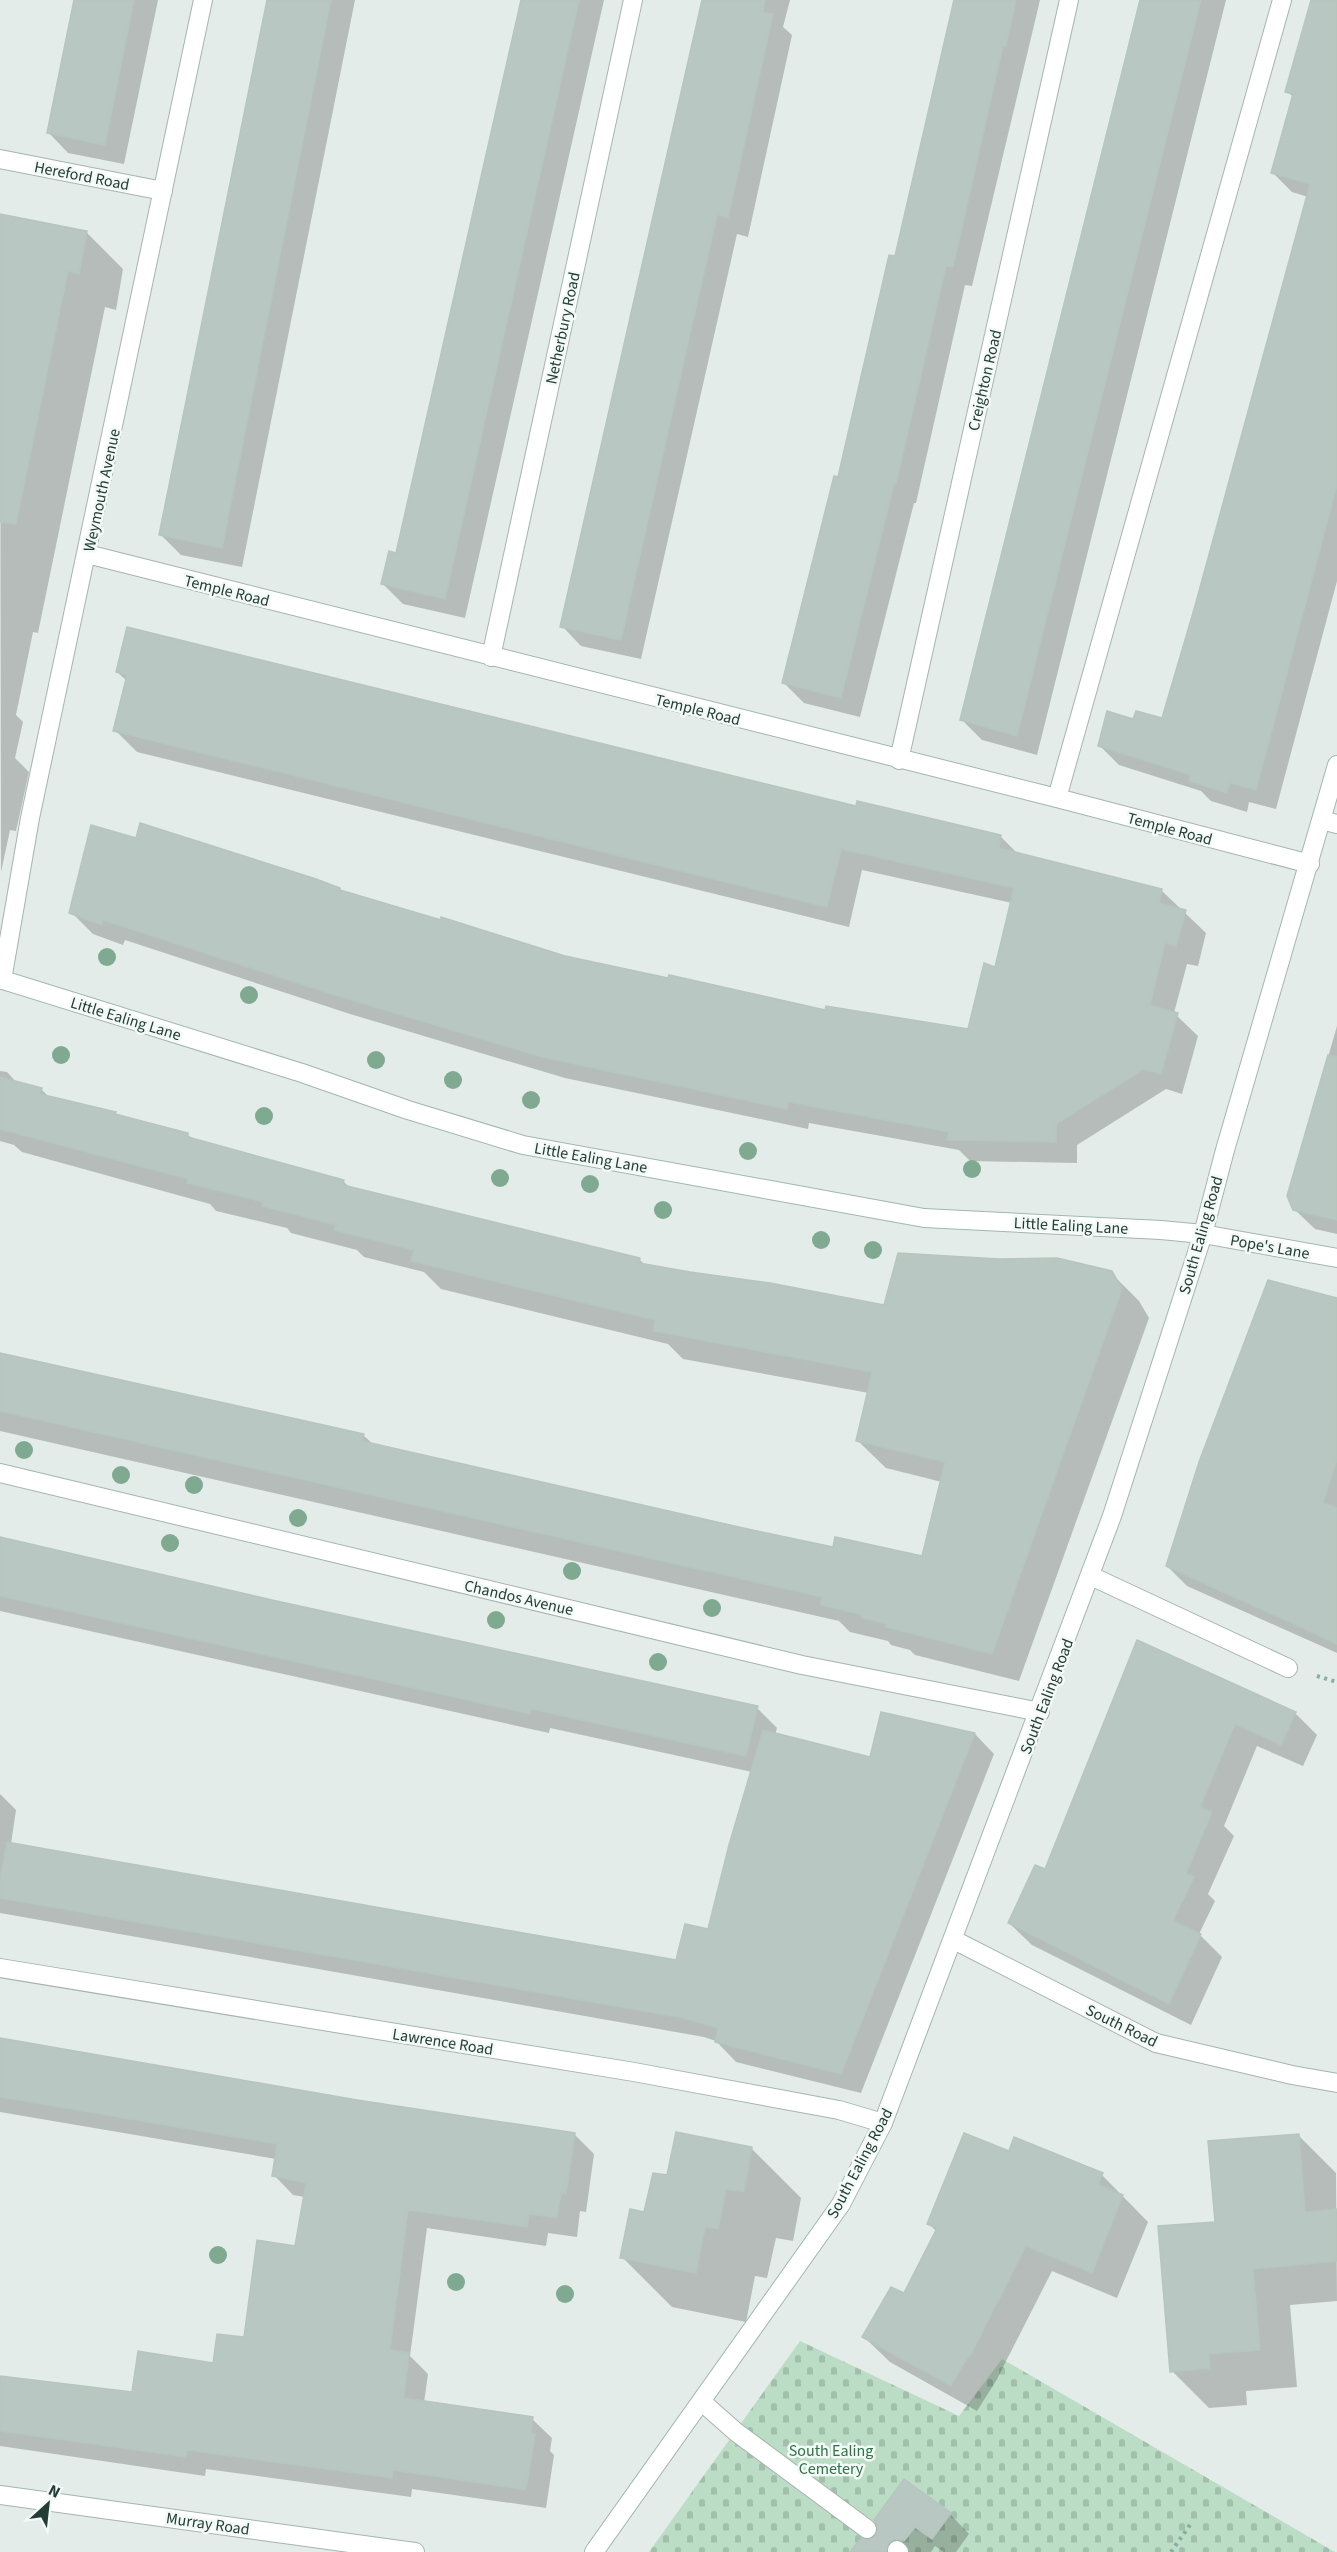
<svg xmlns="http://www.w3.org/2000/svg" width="1337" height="2552" font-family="'Source Sans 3',sans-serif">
<defs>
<pattern id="cemetery-stones" width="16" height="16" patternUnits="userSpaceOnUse" patternTransform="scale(1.5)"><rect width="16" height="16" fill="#bcddc5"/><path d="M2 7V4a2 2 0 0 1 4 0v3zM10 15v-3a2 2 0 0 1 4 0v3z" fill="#a1bfaa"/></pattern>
</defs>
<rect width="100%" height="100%" fill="#e3ece8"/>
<path fill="url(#cemetery-stones)" d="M800 2341 959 2416 1002 2359 1335 2552H649Z"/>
<g fill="#0003">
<path d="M76 0H158L124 164 68 153 49 133Z"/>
<path d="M268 0H355L242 567 181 555 161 535Z"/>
<path d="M522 0H604L465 618 403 604 383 584 397 555Z"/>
<path d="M704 0H790L783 27 792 35 748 237 737 234 641 659 581 646 562 626Z"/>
<path d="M957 0H1040L972 286 965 285 916 503H914L860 717 804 703 784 683 840 479 896 258Z"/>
<path d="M1142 0H1226L1037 755 982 740 962 720Z"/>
<path d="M1313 0H1337V581L1276 809 1249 802 1247 812 1211 801 1201 791 1119 765 1099 745 1134 720H1163L1308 197 1292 192 1272 172 1294 98 1287 91Z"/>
<path d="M0 215 86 232 123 269 116 310 105 307 38 633 33 632 16 715 23 722 15 758 29 772 16 831 10 830 1 872Z"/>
<path d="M117 672 857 807 1001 837 1018 854 1161 890 1206 933 1198 966 1187 964 1174 1013 1198 1036 1182 1094 1166 1089 1077 1145V1163L970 1161 959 1150 809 1123 808 1129 565 1078 350 1014 125 940 123 945 93 934 71 912 138 840 339 889 343 893 565 957 826 1012 969 1031 996 969 1012 903 862 870 849 927 137 752 115 730 127 681Z"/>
<path d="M1337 1026V1234L1315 1229 1294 1209 1288 1196Z"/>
<path d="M0 1071 7 1072 17 1083 41 1089 49 1097 115 1114 118 1117 188 1135 193 1140 343 1181 350 1188 639 1259 645 1265 885 1306 1111 1273 1139 1301 1149 1318 1019 1681 915 1655 910 1650 891 1645 888 1641 850 1632 839 1621 0 1431V1353L363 1435 374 1445 834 1548 923 1557 942 1482 886 1468 858 1441 869 1393 683 1359 668 1344 441 1289 424 1272 364 1257 357 1250 291 1233 287 1228 216 1211 210 1204 22 1152 14 1145 0 1141Z"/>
<path d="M1337 1300V1653L1187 1586 1167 1566Z"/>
<path d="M0 1539 271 1602 757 1708 777 1728 775 1735 871 1759 882 1714 975 1734 994 1754 861 2093 736 2062 716 2041 704 2037 0 1913V1794L16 1810 11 1844 677 1962 709 1931 752 1772 550 1728 549 1733 0 1611Z"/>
<path d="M1137 1642 1295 1713 1317 1735 1303 1766 1257 1746 1224 1826 1234 1836 1208 1894 1215 1901 1199 1934 1222 1957 1191 2025 1032 1945 1009 1923 1046 1871Z"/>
<path d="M0 2040 357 2102 575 2135 594 2154 586 2212 580 2211 577 2237 548 2233 546 2246 427 2228 410 2356 428 2374 424 2403 532 2419 552 2438 550 2451 554 2455 546 2508 412 2489 411 2497 206 2469 205 2476 0 2446V2378L133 2394 215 2365 246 2339 296 2247 305 2197 293 2195 274 2175 276 2159 0 2112Z"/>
<path d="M677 2134 752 2149 801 2198 793 2241 776 2238 767 2278 755 2276 746 2322 672 2307 622 2257 669 2177Z"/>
<path d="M1298 2135 1336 2173 1337 2301 1290 2305 1297 2387 1246 2391 1247 2405 1209 2408 1172 2371 1216 2223Z"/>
<path d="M1010 2153 1102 2175 1148 2222 1117 2298 1052 2271 996 2381 977 2411 890 2362 864 2337 904 2295 937 2232 929 2224Z"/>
<path d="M950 2514 969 2534 956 2552H944L935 2546 931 2552H853L878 2536Z"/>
</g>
<g fill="#b8c7c1" stroke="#b5c6bf" stroke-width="1.5">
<path d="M74 0H134L105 145 47 133Z"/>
<path d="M267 0H331L222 548 159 535Z"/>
<path d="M521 0H579L445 599 381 584 389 551 396 553Z"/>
<path d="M702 0H765L763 12 773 14 728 218 717 215 621 640 560 627Z"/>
<path d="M954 0H1016L1006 46H1003L953 267 946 266 896 484H894L841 698 782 683 834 476 838 477 889 255 895 256Z"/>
<path d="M1140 0H1201L1017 736 960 720Z"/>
<path d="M1311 0H1337V485L1256 790 1230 783 1227 793 1189 781 1191 775 1098 746 1107 711 1133 719 1136 711 1162 718 1195 606 1310 184 1271 173 1293 94 1285 92Z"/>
<path d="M0 214 87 231 79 274 68 271 16 524 0 522Z"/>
<path d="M127 627 856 806 857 801 1001 835 999 848 1162 889 1159 903 1186 910 1176 946 1165 943 1150 1005 1178 1013 1161 1074 1144 1069 1056 1124V1142L947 1140 949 1132 788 1102 787 1109 542 1057 328 993 103 920 102 925 69 913 91 825 136 838 140 823 316 879 340 888V890L441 920V917L565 956 668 978 669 975 825 1010 826 1006 968 1029 984 963 995 967 1014 888 841 849 827 907 113 731 127 675 116 672Z"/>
<path d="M1328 1055 1337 1057V1220L1293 1210 1287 1196Z"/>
<path d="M0 1077 42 1088 40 1094 116 1112 115 1114 188 1133V1137L344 1180 343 1185 640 1258 639 1263 690 1272 770 1283 884 1305 898 1253 999 1259 1057 1258 1112 1271 1122 1289 992 1654 886 1627 887 1624 862 1618 863 1615 820 1605 822 1597 0 1411V1353L364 1434 362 1441 743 1528 833 1547 835 1537 922 1556 945 1462 856 1441 872 1372 653 1331 655 1320 411 1261 414 1250 334 1230 336 1225 262 1206 263 1202 187 1183 188 1179 0 1129Z"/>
<path d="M1268 1280 1337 1298V1459L1323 1503 1337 1508V1644L1166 1566 1199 1462Z"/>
<path d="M0 1537 272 1600 758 1706 746 1756 531 1709 530 1714 0 1596Z"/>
<path d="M1137 1640 1296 1712 1281 1745 1235 1724 1200 1807 1212 1812 1186 1874 1194 1877 1173 1921 1201 1934 1169 2004 1008 1923 1035 1865 1045 1869Z"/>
<path d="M881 1712 975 1733 841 2074 715 2042 718 2028 683 2018 0 1898V1879L7 1842 676 1960 685 1924 708 1929 729 1845 763 1730 870 1757Z"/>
<path d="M0 2038 357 2100 575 2133 566 2194 561 2193 557 2218 529 2214 527 2227 408 2210 390 2350 409 2353 404 2398 533 2417 531 2433 535 2434 526 2490 393 2470 392 2478 187 2450 186 2457 0 2431V2376L132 2392 138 2351 213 2363 217 2334 244 2337 257 2240 295 2246 306 2183 272 2176 277 2144 0 2097Z"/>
<path d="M676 2132 752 2147 744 2192 726 2189 718 2229 705 2227 696 2273 620 2258 630 2209 644 2212 653 2173 667 2175Z"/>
<path d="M964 2133 1009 2151 1014 2137 1103 2173 1098 2185 1123 2195 1092 2273 1026 2246 970 2356H968L951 2386 862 2337 891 2287 904 2293 937 2228 927 2224Z"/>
<path d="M1299 2134 1305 2212 1337 2209V2261L1253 2269 1260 2350 1209 2354 1210 2368 1170 2372 1158 2226 1215 2222 1208 2141Z"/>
<path d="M904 2479 951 2513 932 2539 915 2527 904 2541 895 2539 890 2542 886 2552H850L861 2538 871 2539 876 2535 877 2525 874 2520Z"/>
</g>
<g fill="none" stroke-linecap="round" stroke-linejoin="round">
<defs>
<g id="lane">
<path d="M1057 798 1282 0"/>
<path d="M1091 1576 1288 1668"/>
<path d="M702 2402 736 2432 867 2529"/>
<path d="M897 2550 899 2552"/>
</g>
<g id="street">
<path d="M0 159 163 191"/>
<path d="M87 554 1057 798 1310 864"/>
<path d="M491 657 633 0"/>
<path d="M899 760 1069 0"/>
<path d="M1322 820 1337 824"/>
<path d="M2 980 30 818 203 0"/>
<path d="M0 1473 802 1665 1040 1712"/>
<path d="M954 1940 1156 2043 1292 2075 1337 2083"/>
<path d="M0 1968 634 2072 839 2110 883 2123"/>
<path d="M0 2495 415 2552"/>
</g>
<g id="secondary">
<path d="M0 979 302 1073 408 1110 523 1145 924 1218 1161 1230 1203 1234 1337 1258"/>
<path d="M594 2552 841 2204 883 2123 1112 1516 1203 1234 1225 1150 1337 765"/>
</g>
</defs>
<use href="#lane" stroke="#a6b4af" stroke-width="20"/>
<use href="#street" stroke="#a6b4af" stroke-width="20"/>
<use href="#secondary" stroke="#a1b7b0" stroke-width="20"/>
<g stroke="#84afa1" stroke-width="4" stroke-dasharray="3 4.5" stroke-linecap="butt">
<path d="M1317 1676 1337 1682"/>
<path d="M1171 2552 1192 2522"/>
</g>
<use href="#lane" stroke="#fff" stroke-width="18"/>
<use href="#street" stroke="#fff" stroke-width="18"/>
<use href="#secondary" stroke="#fff" stroke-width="18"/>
</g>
<g fill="#7fa990">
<circle cx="107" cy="957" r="9"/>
<circle cx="249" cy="995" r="9"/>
<circle cx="61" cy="1055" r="9"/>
<circle cx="376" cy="1060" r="9"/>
<circle cx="453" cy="1080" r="9"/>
<circle cx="531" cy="1100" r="9"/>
<circle cx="264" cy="1116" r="9"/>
<circle cx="748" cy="1151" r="9"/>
<circle cx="972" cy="1169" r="9"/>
<circle cx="500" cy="1178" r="9"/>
<circle cx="590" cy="1184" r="9"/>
<circle cx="663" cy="1210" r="9"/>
<circle cx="821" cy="1240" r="9"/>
<circle cx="873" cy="1250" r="9"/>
<circle cx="24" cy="1450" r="9"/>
<circle cx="121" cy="1475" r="9"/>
<circle cx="194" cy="1485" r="9"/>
<circle cx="298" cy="1518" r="9"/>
<circle cx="170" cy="1543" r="9"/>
<circle cx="572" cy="1571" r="9"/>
<circle cx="712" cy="1608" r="9"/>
<circle cx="496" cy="1620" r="9"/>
<circle cx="658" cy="1662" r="9"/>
<circle cx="218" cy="2255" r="9"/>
<circle cx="456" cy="2282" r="9"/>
<circle cx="565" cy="2294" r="9"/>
</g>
<g text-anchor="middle" stroke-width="5" stroke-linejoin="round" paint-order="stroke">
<g font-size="16" fill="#233d36" stroke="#f3f9f6">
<text transform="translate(82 175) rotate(11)" y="6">Hereford Road</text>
<text transform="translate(562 328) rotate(-78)" y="6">Netherbury Road</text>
<text transform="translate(984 380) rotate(-77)" y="6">Creighton Road</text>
<text transform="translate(101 490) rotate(-78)" y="6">Weymouth Avenue</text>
<text transform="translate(227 590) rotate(14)" y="6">Temple Road</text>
<text transform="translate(698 709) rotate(14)" y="6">Temple Road</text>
<text transform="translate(1170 828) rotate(15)" y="6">Temple Road</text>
<text transform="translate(126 1018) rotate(17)" y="6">Little Ealing Lane</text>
<text transform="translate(591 1157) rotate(10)" y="6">Little Ealing Lane</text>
<text transform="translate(1071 1225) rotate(3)" y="6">Little Ealing Lane</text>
<text transform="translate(1200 1235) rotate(-74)" y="6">South Ealing Road</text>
<text transform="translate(1270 1246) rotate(10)" y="6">Pope's Lane</text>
<text transform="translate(519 1597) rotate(13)" y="6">Chandos Avenue</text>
<text transform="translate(1046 1696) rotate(-69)" y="6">South Ealing Road</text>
<text transform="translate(1122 2025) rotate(26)" y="6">South Road</text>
<text transform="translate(443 2041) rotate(9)" y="6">Lawrence Road</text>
<text transform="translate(859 2163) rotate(-62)" y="6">South Ealing Road</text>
<text transform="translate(208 2523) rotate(8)" y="6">Murray Road</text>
</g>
<g font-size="16" fill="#2e7248" stroke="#f3f9f6">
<text x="831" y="2456">South Ealing<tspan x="831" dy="18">Cemetery</tspan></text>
</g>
</g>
<g transform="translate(48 2504) rotate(27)" stroke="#f3f9f6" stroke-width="4.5" paint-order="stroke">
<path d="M0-4.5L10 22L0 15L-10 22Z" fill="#233d36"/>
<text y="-9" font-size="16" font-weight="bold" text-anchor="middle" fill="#233d36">N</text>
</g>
</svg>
